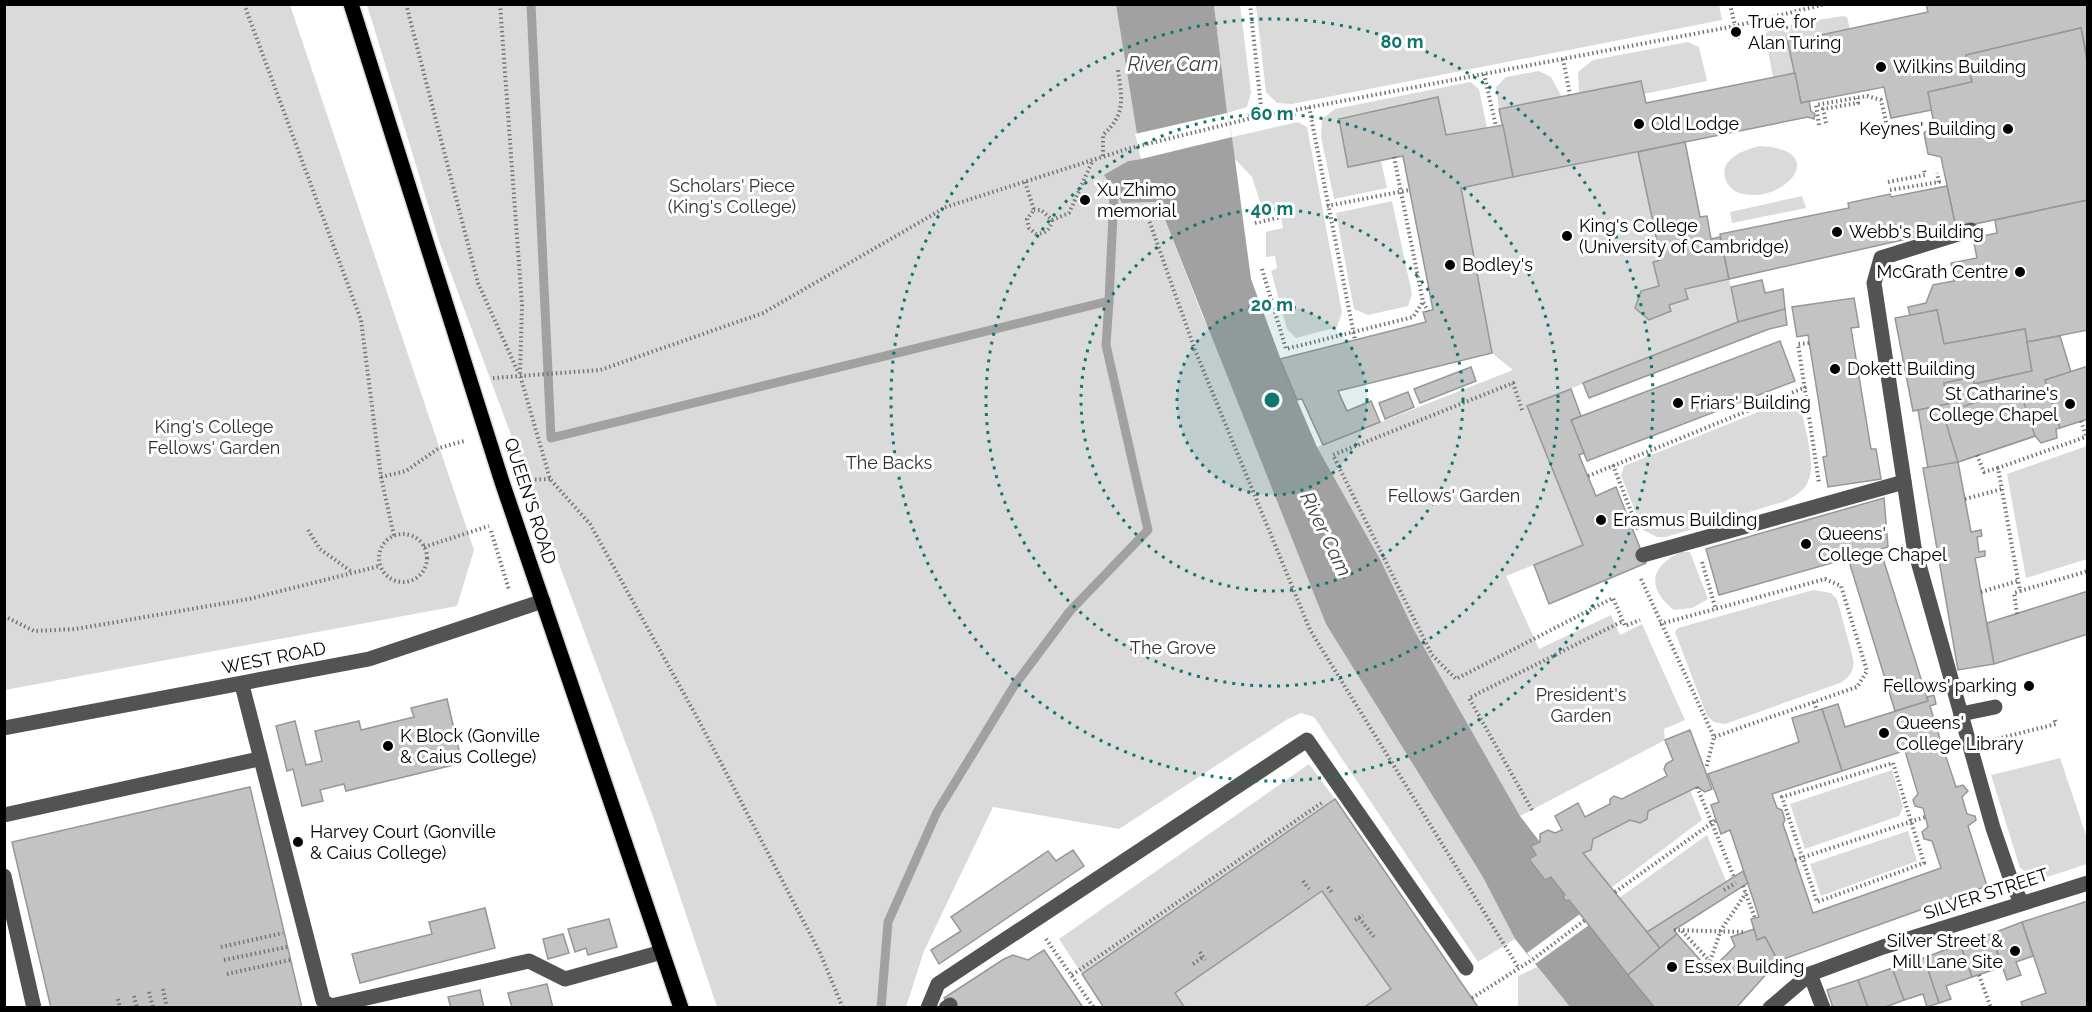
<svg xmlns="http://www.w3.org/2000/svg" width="2092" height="1012" font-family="Raleway,sans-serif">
<rect width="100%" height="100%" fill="#fff"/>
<g fill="#dadada" fill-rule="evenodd">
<path d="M5 4 290 5 474 550 457 606 5 690Z"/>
<path d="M367 5H1116L1141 159 1128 161 1105 176 1122 203 1158 202 1203 317 1515 939 1478 962 1314 717 1301 713 1286 720 1119 829 993 807 924 951 906 1007H717L655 822 440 244ZM936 819V820L893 914 910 862Z"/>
<path d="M1214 5H1240L1251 93 1247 107 1227 113Z"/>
<path d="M1719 5 1722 20 1292 104 1277 103 1266 92 1256 5Z"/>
<path d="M1842 16 1847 17 1850 29 1793 41 1787 39 1795 73 1773 77 1765 35 1770 28Z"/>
<path d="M1688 42 1699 47 1707 81 1644 94 1641 81 1579 93 1578 72 1593 60Z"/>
<path d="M1539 71 1551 77 1562 97 1499 109 1496 87 1506 77Z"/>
<path d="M1470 82 1479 89 1487 128 1446 135 1339 120 1348 167 1381 161 1387 188 1334 199 1321 137 1322 119 1335 109Z"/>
<path d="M1298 122 1307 127 1342 312 1337 327 1296 338 1287 329 1271 271 1277 268 1275 256 1266 257V232L1283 228 1279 208 1263 211 1252 177 1234 158 1232 137Z"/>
<path d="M1759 146C1833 149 1784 206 1739 193 1725 188 1719 170 1730 160 1738 152 1749 149 1759 146Z"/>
<path d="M1638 152 1661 260 1653 262 1659 286 1641 291 1636 309 1649 319 1669 305 1688 299 1685 289 1729 279 1738 322 1527 406 1583 545 1506 576 1539 649 1611 615 1620 635 1642 624 1685 720 1664 729 1665 740 1520 816 1413 628 1381 561 1317 447 1513 370 1492 353 1461 188Z"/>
<path d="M1802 196 1806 208 1732 223 1730 212Z"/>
<path d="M1392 201 1412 294 1408 306 1368 315 1354 309 1336 213Z"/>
<path d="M1793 398 1799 401C1803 420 1816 462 1809 479 1806 490 1795 496 1786 501L1666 537H1657L1643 530 1621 476 1624 466Z"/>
<path d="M2087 446V559L2026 578 2007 474Z"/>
<path d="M1681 552H1690L1708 599 1692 608 1674 610C1646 588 1650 566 1681 552Z"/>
<path d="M1813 590 1831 593 1837 599 1853 658C1855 670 1850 677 1840 683L1725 724 1714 722 1707 716 1675 632 1678 628Z"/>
<path d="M2060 758 2087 838V864L2038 880 2020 868 1991 775Z"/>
<path d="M1309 764 1335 799 1082 974 1059 939Z"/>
<path d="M1892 770 1903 807 1899 816 1805 849 1790 804Z"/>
<path d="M1690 790 1702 820 1611 888 1583 853 1591 850 1593 839 1630 820 1640 823 1647 819 1648 811Z"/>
<path d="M1908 831 1917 861 1821 896 1810 864Z"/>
<path d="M1707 835 1726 881 1647 932 1619 898Z"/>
<path d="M1322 891 1391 989 1363 1008 1185 1007 1175 993Z"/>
<path d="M1537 967 1570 1007H1518V976Z"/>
</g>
<path fill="#a1a1a1" d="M1116 5H1214L1227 112 1232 137 1251 279 1288 379 1317 447 1381 561 1413 628 1520 816 1540 842 1531 846 1536 855 1530 859 1545 880 1551 877 1565 895 1563 897 1566 901 1569 900 1655 1007H1570L1515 939 1483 877 1326 624 1158 202 1122 203 1104 175 1128 161 1141 159Z"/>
<g fill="#fff">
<path d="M1227 113 1232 137 1141 159 1135 134Z"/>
<path d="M1580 914 1589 925 1535 964 1527 953Z"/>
</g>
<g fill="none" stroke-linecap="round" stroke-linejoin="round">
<g stroke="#a1a1a1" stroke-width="9">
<path d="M531 4 551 438 1109 301 1114 193"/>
<path d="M881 1008 888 922 937 812 1014 686 1070 611 1148 530 1106 345 1109 301"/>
</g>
</g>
<g fill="#c3c3c3" stroke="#979797" stroke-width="1.5">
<path d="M1926 4H2088V61L2081 28 1966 55 1972 82 1928 92 1932 110 1891 118 1884 87 1801 103 1787 39 1793 41 1928 12Z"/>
<path d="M2081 28 2087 61 2088 200 1956 228 1941 157 1928 154 1924 133 1934 124 1928 92 1972 82 1966 55Z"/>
<path d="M1795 73 1801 103 1809 101 1811 111 1815 114 1814 119 1808 117 1513 177 1499 109 1641 81 1646 103Z"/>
<path d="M1438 97 1446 135 1503 125 1513 177 1461 188 1492 353 1338 391 1347 411 1371 401 1380 422 1323 445 1302 399 1297 400 1280 359 1426 322 1423 312 1433 310 1403 156 1348 167 1339 119Z"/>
<path d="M1685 142 1700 217 1707 216 1711 239 1720 237 1729 279 1685 289 1688 299 1669 305 1671 311 1649 320 1635 308 1641 291 1659 286 1653 262 1661 260 1638 152Z"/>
<path d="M1947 186 1956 228 1729 279 1720 234 1849 208 1848 203 1890 194 1891 197Z"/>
<path d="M2088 200V330L2027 342 2025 329 1944 344 1937 310 1910 316 1908 307 1926 303 1933 285 1954 281 1951 263 1977 258 1973 238 1997 233 1995 220Z"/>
<path d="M1762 280 1765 293 1783 289 1785 309 1738 322 1731 287Z"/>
<path d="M1854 298 1859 327 1851 328 1871 449H1876L1881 479 1828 487 1823 457 1827 456 1826 448 1808 335 1797 337 1792 307Z"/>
<path d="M1785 309 1787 325 1769 329 1589 398 1583 383 1738 322Z"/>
<path d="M1937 310 1944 344 2025 329 2032 371 1974 384 1973 377 1944 383 1948 404 1913 411 1895 318Z"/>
<path d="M2060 336 2071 372 2045 380 2060 428 2056 429 2057 438 2041 443 2035 436 1958 462 1928 468 1918 410 1948 404 1944 383 1973 377 1974 384 2032 371 2027 342Z"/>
<path d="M1780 341 1795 381 1587 461 1571 420Z"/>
<path d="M2088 366V419L2060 428 2045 380Z"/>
<path d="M1471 367 1476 381 1420 403 1414 389Z"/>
<path d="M2019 388 2035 436 1958 462 1943 413Z"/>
<path d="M1571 389 1581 416 1571 420 1584 453 1579 455 1596 496 1616 487 1646 563 1549 604 1534 565 1583 545 1527 406Z"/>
<path d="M1408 392 1414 407 1385 419 1379 403Z"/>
<path d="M1958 462 1971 532 1981 530 1982 536 1977 537 1979 552 1985 551V556L1975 558 1994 664 1958 670 1923 468Z"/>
<path d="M1884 498 1888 547 1719 595 1706 549Z"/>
<path d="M1880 549 1928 701 1895 711 1848 558Z"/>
<path d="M2088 591V634L1994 664 1987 623Z"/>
<path d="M1934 695 1936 704 1930 706 1940 739 1842 771 1822 709 1838 704 1845 727 1928 701 1927 697Z"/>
<path d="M447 699 462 763 346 791 344 784 320 790 323 801 302 806 293 769 287 771 276 726 295 721 306 765 322 761 315 731 359 721 361 730 414 717 411 708Z"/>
<path d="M1822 709 1842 771 1772 794 1777 808 1782 810 1785 820 1783 824 1813 913 1941 868 1932 841 1924 839 1922 832 1928 827 1923 808 1915 806 1913 800 1918 794 1905 751 1940 739 1956 787 1963 785 1968 791 1962 797 1967 814 1975 816 1976 820 1968 826 1987 886 1778 961 1765 937 1757 940 1751 919 1759 917 1730 830 1721 834 1716 820 1711 805 1719 802 1708 774 1799 742 1792 718Z"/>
<path d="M1690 730 1712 789 1705 792 1697 787 1648 811 1647 819 1640 823 1630 820 1593 839 1591 850 1583 853 1660 948 1628 975 1569 900 1566 901 1563 897 1565 895 1551 877 1545 880 1529 859 1536 855 1531 846 1540 842V834L1548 830 1555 833 1562 830 1555 816 1578 803 1585 817 1610 804V799L1614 796 1622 799 1667 776 1664 769 1666 764 1673 760 1665 740Z"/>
<path d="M250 787 302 1008H51L12 842Z"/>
<path d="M1335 799 1478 1007 1363 1008 1391 989 1322 891 1175 993 1185 1008H1104L1082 974Z"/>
<path d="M1073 850 1084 866 939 964 931 950 961 931 951 917 1048 851 1056 861Z"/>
<path d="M1743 871 1748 883 1674 930 1677 934 1660 948 1647 932Z"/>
<path d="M2088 901V1008H2023L2021 1002 2046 993 2022 922Z"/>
<path d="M485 908 495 948 360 983 352 954 432 934 429 922Z"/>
<path d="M609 919 617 947 588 955 586 948 575 952 568 929Z"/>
<path d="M2022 922 2033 956 2016 962 2021 975 2007 980 1991 934Z"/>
<path d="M1754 929 1757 940 1765 937 1778 961 1736 1008H1655L1628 975 1677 934 1710 971 1735 946 1731 937Z"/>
<path d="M563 934 569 953 548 959 543 939Z"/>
<path d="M1991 934 2002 967 1972 977 1960 944Z"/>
<path d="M1960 944 1972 977 1946 986 1951 999 1939 1003 1924 958Z"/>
<path d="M1044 950 1082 1006 1080 1008H951L944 998 1004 959 1013 955 1028 960Z"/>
<path d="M1924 958 1939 1003 1927 1007 1923 994 1904 1000 1892 968Z"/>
<path d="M1892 968 1904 1000 1883 1008H1868L1858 980Z"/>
<path d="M1858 980 1868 1008H1833L1827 990Z"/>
<path d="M547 984 553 1008H512L508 993Z"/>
<path d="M480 990 484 1008H451L448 997Z"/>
</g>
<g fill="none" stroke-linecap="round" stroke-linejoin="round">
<defs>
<path id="major" d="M351 4 502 482 681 1008"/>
</defs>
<use href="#major" stroke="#dbdbdb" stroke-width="18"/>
<g stroke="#757575" stroke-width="4" stroke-dasharray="1.5 3" stroke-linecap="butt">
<path d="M244 4 361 320 381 477 394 536"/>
<path d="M406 4 478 283 518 372"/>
<path d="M500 4 522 305 520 375 550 479 590 524 699 721 820 953 843 1008"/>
<path d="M1250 4 1262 116"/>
<path d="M1730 4 1735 26 1740 32 1737 39"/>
<path d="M1563 59 1570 95"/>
<path d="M1484 74 1496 126"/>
<path d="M1309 107 1355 340"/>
<path d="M1826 123 1823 109 1858 103 1857 98"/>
<path d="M1819 125 1816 105 1867 96 1881 100 1887 126"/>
<path d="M1103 156V135C1126 114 1122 99 1118 70"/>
<path d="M1394 157 1423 302 1428 311"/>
<path d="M1025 182 1034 210 1027 219 1029 228 1036 234C1046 233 1050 230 1052 220L1041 210H1034"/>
<path d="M1888 182 1925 175 1924 170"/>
<path d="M1890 190 1939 182 1937 173"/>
<path d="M1327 206 1409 190"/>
<path d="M1145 209 1195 350 1310 630 1518 967"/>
<path d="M1052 220 1069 213 1093 160"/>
<path d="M1255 223 1281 217"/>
<path d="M1262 269 1286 349 1413 317 1423 302"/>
<path d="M1809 343 1798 344 1819 483"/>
<path d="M493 378 600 370 763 313 946 207 1127 149 1248 119 1735 26 1826 4"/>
<path d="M1522 410 1513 383 1333 455 1432 655 1456 679 1613 598 1625 626 1640 620"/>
<path d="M2081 421 2086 436"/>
<path d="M2088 436 1998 468 2020 591 2088 571"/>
<path d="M1977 455 1984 472 1998 468"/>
<path d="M1613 465 1639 532"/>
<path d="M1588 476 1806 387"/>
<path d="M381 477 406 471 439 448 464 441"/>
<path d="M526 480 550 479"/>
<path d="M1965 499 2002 489"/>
<path d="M308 530 320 549 352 572"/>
<path d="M491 531 509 590"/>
<circle cx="403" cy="558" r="24"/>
<path d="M424 547 489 526"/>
<path d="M1702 562 1716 610"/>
<path d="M1641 579 1714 737 1706 769"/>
<path d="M1981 592 2018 581"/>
<path d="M2017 614 2014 593 2020 591"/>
<path d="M4 616 34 631 76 629 249 599 380 566"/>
<path d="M1660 624 1825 579 1841 586 1867 671 1857 687 1714 737"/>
<path d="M1814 702 1817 710"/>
<path d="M1993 740 2056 724 2054 718"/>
<path d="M1893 763 1924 863 1817 902 1782 797Z"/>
<path d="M1697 787 1734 877"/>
<path d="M1532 810 1469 698 1623 621"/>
<path d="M1795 860 1925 817"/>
<path d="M1303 881 1309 889"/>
<path d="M1743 886 1755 918"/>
<path d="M1328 887 1333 894"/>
<path d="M1724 890 1736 883"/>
<path d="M1615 892 1716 820"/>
<path d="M1359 918 1374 937"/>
<path d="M1355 920 1363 915"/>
<path d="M1674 930 1743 932"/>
<path d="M1682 931 1715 967"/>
<path d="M1046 939 1094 1008"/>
<path d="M221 947 283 933"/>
<path d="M1200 952 1205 960"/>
<path d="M224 960 287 947"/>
<path d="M1710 961 1721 930 1746 893"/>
<path d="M1193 964 1203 957"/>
<path d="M227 974 290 960"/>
<path d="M1072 975 1323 802"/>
<path d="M1979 975 1991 1008"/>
<path d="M163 989 167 1008"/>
<path d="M149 992 153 1008"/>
<path d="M134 996 137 1008"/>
<path d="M1472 998 1532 960 1585 920"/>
<path d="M118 999 120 1008"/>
</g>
<g stroke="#535353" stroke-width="15">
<path d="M1971 230 1881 258 1874 283 1914 547 1993 828 2013 886 2022 903"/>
<path d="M1643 555 1904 482"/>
<path d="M242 685 323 1001 331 1006 529 961 565 979 662 952"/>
<path d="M1961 714 1995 707"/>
<path d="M4 728 369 659 543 601"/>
<path d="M4 815 259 759"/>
<path d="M4 876 34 1008"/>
<path d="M1810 974 1823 1008"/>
<path d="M928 1008 938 984 1307 740 1466 968"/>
<path d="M946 1008 950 1005"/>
<path d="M1770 1008 1810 974 1883 947 2088 883"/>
</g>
<use href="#major" stroke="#000" stroke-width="15"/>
</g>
<circle cx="1272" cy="400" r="95" fill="#0f766e" fill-opacity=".12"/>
<g fill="none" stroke="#0f766e" stroke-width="3" stroke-dasharray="3 6">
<circle cx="1272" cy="400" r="95"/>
<circle cx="1272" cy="400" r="191"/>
<circle cx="1272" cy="400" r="286"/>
<circle cx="1272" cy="400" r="381"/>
</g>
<g fill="#000" stroke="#fff" stroke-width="2">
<circle cx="1736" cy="32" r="6"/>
<circle cx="1881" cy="67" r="6"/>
<circle cx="1639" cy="124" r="6"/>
<circle cx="2008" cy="129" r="6"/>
<circle cx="1085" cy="200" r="6"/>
<circle cx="1837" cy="232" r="6"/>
<circle cx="1567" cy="236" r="6"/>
<circle cx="1450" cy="265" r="6"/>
<circle cx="2020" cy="272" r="6"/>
<circle cx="1835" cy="369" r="6"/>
<circle cx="1678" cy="403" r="6"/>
<circle cx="2070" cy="404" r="6"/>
<circle cx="1601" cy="520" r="6"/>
<circle cx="1806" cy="544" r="6"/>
<circle cx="2029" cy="686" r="6"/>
<circle cx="1884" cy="733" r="6"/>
<circle cx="388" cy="746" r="6"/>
<circle cx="298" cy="842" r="6"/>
<circle cx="2015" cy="951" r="6"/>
<circle cx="1672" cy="967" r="6"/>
</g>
<g text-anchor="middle" stroke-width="6" stroke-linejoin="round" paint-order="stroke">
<g font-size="18" fill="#000" stroke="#fff" text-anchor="start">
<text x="1748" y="28">True, for<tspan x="1748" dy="21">Alan Turing</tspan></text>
<text x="1893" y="73">Wilkins Building</text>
<text x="1651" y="130">Old Lodge</text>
<text x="1996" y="135" text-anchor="end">Keynes' Building</text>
<text x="1097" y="196">Xu Zhimo<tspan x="1097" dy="21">memorial</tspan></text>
<text x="1579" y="232">King's College<tspan x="1579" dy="21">(University of Cambridge)</tspan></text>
<text x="1849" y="238">Webb's Building</text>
<text x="1462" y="271">Bodley's</text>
<text x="2008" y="278" text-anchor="end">McGrath Centre</text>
<text x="1847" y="375">Dokett Building</text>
<text x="2058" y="400" text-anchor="end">St Catharine's<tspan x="2058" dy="21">College Chapel</tspan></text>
<text x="1690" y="409">Friars' Building</text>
<text x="1613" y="526">Erasmus Building</text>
<text x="1818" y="540">Queens'<tspan x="1818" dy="21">College Chapel</tspan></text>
<text x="2017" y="692" text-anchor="end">Fellows' parking</text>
<text x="1896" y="729">Queens'<tspan x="1896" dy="21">College Library</tspan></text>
<text x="400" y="742">K Block (Gonville<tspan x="400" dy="21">&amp; Caius College)</tspan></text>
<text x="310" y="838">Harvey Court (Gonville<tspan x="310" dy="21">&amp; Caius College)</tspan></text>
<text x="2003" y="947" text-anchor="end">Silver Street &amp;<tspan x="2003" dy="21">Mill Lane Site</tspan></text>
<text x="1684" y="973">Essex Building</text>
</g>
<g font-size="18" fill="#313131" stroke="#fff">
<text x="732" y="192">Scholars' Piece<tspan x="732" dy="21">(King's College)</tspan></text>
<text x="214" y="433">King's College<tspan x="214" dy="21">Fellows' Garden</tspan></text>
<text x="889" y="469">The Backs</text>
<text x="1454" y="502">Fellows' Garden</text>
<text x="1173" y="654">The Grove</text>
<text x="1581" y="701">President's<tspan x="1581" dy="21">Garden</tspan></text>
</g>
<g font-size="18" fill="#000" stroke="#fff">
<text transform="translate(530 501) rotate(72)" y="6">QUEEN'S ROAD</text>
<text transform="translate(274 658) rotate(-11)" y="6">WEST ROAD</text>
<text transform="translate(1986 894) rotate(-18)" y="6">SILVER STREET</text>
</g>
<g font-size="20" font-style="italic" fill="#424242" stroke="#fff">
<text x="1173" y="71">River Cam</text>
<text transform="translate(1326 534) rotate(64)" y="7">River Cam</text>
</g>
</g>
<circle cx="1272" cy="400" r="9" fill="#0f766e" stroke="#fff" stroke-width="3"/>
<g font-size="18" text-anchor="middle" font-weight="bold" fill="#0f766e" stroke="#fff" stroke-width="6" stroke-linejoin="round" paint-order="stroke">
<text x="1402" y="48">80 m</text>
<text x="1272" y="120">60 m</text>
<text x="1272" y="215">40 m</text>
<text x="1272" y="311">20 m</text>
</g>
<rect width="2092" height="1012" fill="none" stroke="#000000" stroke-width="12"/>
</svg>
